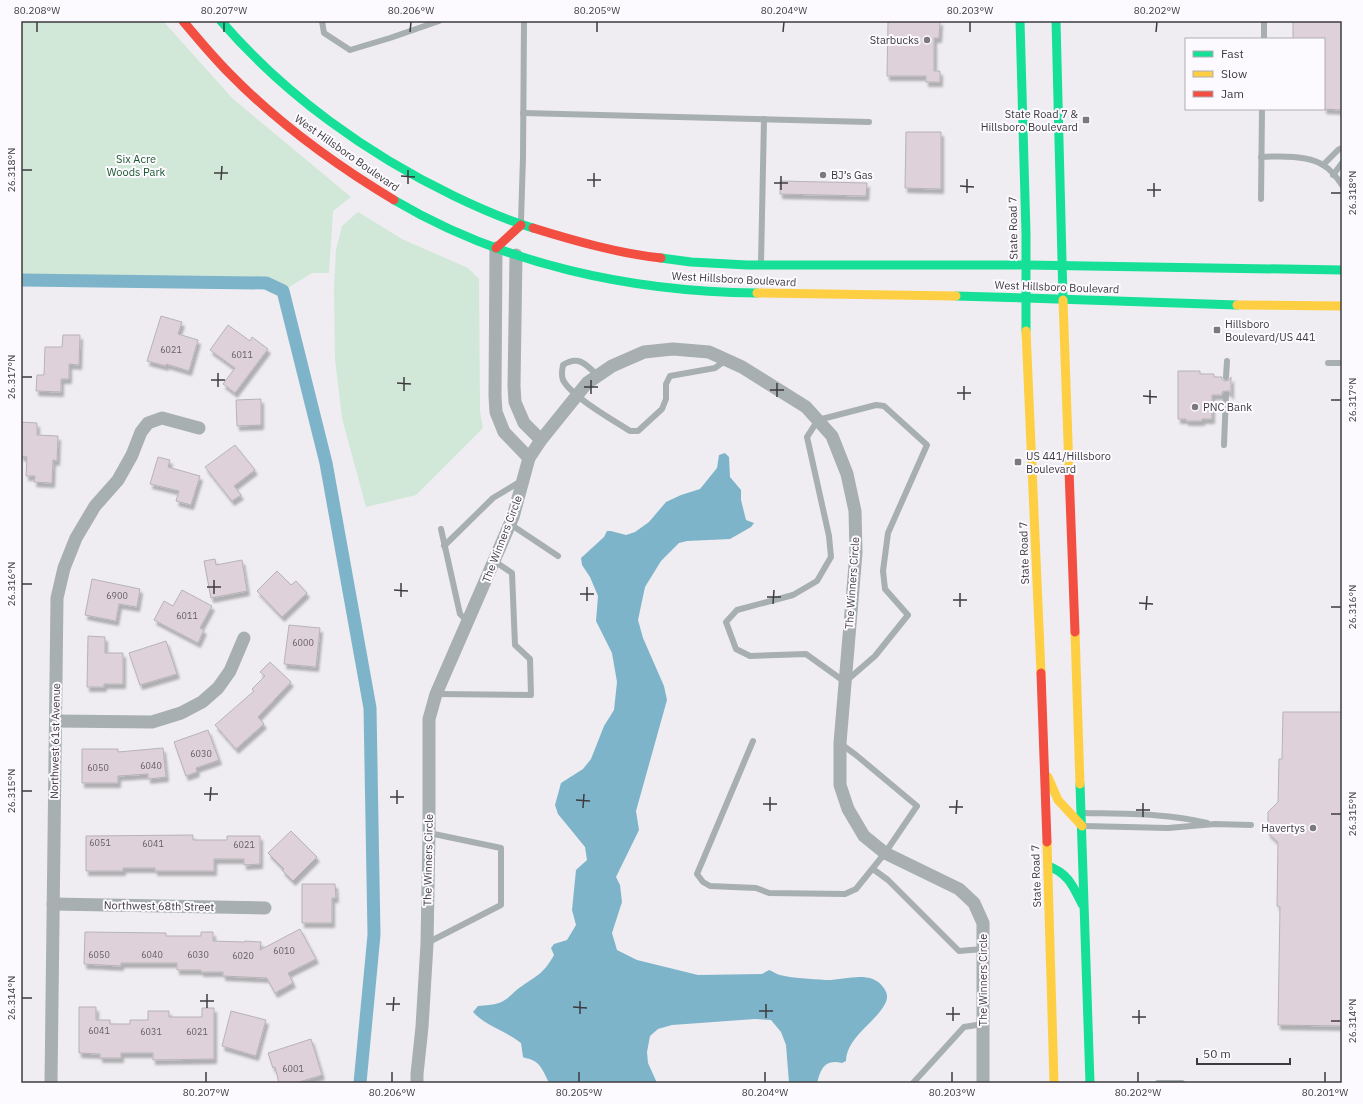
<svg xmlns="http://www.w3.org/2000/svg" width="1363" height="1104" font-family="'IBM Plex Sans',sans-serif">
<defs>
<filter id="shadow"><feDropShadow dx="2.5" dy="4.5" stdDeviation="1" flood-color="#0004"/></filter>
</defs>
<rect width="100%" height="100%" fill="#efedf1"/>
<g fill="#d1e7d7">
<path d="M21 21H163L233 99 351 197 333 211 329 273H312L283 291 266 283 21 280Z"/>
<path d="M358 212 402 239 468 268 479 279 480 412 483 428 416 495 366 507 342 418 335 359 334 287 336 250 342 226Z"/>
</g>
<path fill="#7eb4ca" d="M725 453 729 457 730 477 741 490V500L746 520 754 523 751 527 730 539 687 541 679 543 661 561 645 587 638 620 643 638 664 686 667 700 636 811 639 830 616 877 620 885 622 902 612 933 617 950 637 960 698 975 762 974 769 970C772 971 776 974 780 975 791 978 813 979 825 980 843 981 870 969 883 987 888 993 888 998 885 1004 874 1024 847 1037 846 1061L842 1063C825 1059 821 1068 817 1083H789L786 1045 781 1032 771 1020 755 1019 672 1025 658 1029 650 1036 647 1052 648 1063 657 1083H549C545 1075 541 1063 532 1060 529 1058 526 1059 523 1057L521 1043C506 1031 486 1026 473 1012L478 1006C485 1005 493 1005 499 1003 508 1000 514 991 522 986 538 975 544 973 554 955L551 948 554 944 567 940 576 925 572 910 576 870 587 860 585 847 558 814 555 805 561 783 583 769 591 759 604 726 614 710 617 682 612 653 596 621 598 596 590 577 582 565 581 558 604 537 607 531H611L626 535 635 532 649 522 666 502 681 495 700 489 717 468 719 455Z"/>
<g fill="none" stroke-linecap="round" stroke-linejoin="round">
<path stroke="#7eb4ca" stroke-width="13" d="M21 280 266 283 283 291 326 463 370 708 374 935 360 1083"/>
</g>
<g fill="#dfd1d9" stroke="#b6b3b6" filter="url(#shadow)">
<path d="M888 21H940L939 38H934V71H940V82H926V76H887Z"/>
<path d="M1293 21H1342V110L1324 109V39H1293Z"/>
<path d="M906 132H941V189L905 188Z"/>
<path d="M780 181 867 183 866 196 780 194Z"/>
<path d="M161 316 182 322 178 334 198 340 189 371 166 364V366L147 361Z"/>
<path d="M228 325 250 341 252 337 268 349 235 393 223 384 235 368 210 350Z"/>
<path d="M63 335H80L79 365 69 364V379H61V392L36 391 37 375H44L45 347H62Z"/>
<path d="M1178 371H1200V374H1214V377H1222V379L1225 381 1229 380 1231 377V395L1229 391H1226L1222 392V395H1212V419H1202V421H1186V419H1178Z"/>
<path d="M261 399V425L237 426 236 400Z"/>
<path d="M21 422 37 423V435L58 436 57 461 53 460 52 483 34 482 35 476H26L27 457 21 456Z"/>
<path d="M235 445 255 470 234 486 241 495 232 501 205 467Z"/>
<path d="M158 457 170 460 168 467 200 476 191 505 176 501 179 491 150 484Z"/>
<path d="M215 559 216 565 242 560 247 591 211 598 204 561Z"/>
<path d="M277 571 291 585 296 581 307 593 282 617 257 591Z"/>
<path d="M92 579 140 589 137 607 119 604 116 621 85 615Z"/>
<path d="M182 590 212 606 200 628 204 630 198 643 154 620 164 601 173 606Z"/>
<path d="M289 625 320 628 316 667 284 664Z"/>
<path d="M88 636 105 637V653H123V684H104V687H87Z"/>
<path d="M166 641 177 674 140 685 129 653Z"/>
<path d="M270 662 291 682 258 717 264 724 236 749 215 725 254 691 252 689 265 676 260 672Z"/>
<path d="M1283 712H1342V1026L1278 1025 1280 907 1277 906 1278 842 1268 833V812L1278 802 1279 759H1282Z"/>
<path d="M208 730 219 760 196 768 197 772 186 776 174 742Z"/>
<path d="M163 748 166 777 148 779V774L118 776V783H82V749H118V752Z"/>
<path d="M291 831 317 857 293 881 282 870 284 869 268 853Z"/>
<path d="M193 835V840H227V836H260V864L244 865V859H214V871H155V868H123V871H86V836Z"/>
<path d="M302 884H335L336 898H332V923H302Z"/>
<path d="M300 929 316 959 288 973 293 983 275 993 267 978 223 976V972H201V970H177V963H121V966L84 964 85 932 166 933V936H201V932H213V941L245 942V941L261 942 260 950Z"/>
<path d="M79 1007H96V1020H110V1024H130V1020H148V1011H169V1017H202V1008H214V1059L153 1060V1053H121V1058H100V1054L79 1053Z"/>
<path d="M231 1011 266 1020 256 1056 222 1046Z"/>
<path d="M311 1039 322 1075 296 1083H279L275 1067 273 1068 268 1053Z"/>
</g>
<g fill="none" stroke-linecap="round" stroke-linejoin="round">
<g stroke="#a7afb0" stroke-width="6">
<path d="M322 21 324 33 350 50 390 38 439 21"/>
<path d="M1264 39V21"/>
<path d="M523 113 869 122"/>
<path d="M1261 157C1278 156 1309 155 1323 165 1330 169 1338 179 1342 185"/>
<path d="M1323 165 1338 150 1342 148"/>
<path d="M1333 175 1342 163"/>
<path d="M1261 199 1262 109"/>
<path d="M521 221 523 157 524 21"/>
<path d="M761 264 764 119"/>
<path d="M1328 363H1342"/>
<path d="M597 375C586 364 578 355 563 365 562 370 561 375 563 380 572 397 613 420 630 431H638L662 409 666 399V384L670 376 715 368 726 360"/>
<path d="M1226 377 1227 361"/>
<path d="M876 405 884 406 927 445 888 533 883 571 885 589 908 615 875 656 845 682 806 654 750 656 736 649 726 622 737 610 793 595 817 581 831 557 829 536 807 437 818 420Z"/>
<path d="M1224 445 1226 395"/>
<path d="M510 524 558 556"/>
<path d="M441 529 460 614 468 622"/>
<path d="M444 546 493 498 521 481"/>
<path d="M436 694 531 695 530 659 515 645 512 573 494 561"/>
<path d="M753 741 697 874 703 882 710 886 756 888 769 893 845 894 856 889 885 853 917 806 856 755 841 744"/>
<path d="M1083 813C1125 814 1166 813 1207 823"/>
<path d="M1084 826 1168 828 1215 824 1251 825"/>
<path d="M873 869 888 880 959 951 983 949"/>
<path d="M427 943 501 905V848L429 833"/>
<path d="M913 1083 964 1027 983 1024"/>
<path d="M1158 1083H1182"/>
</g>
<g stroke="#a7afb0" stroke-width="13">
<path d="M496 248 495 396 496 412 504 432 529 458"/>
<path d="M516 255 514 386 515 402 524 423 541 440"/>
<path d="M56 721 152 722 181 713 202 702 218 688 230 671 244 638"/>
<path d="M53 904 265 908"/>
<path d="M51 1083 57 598 64 568 76 538 95 506 118 480 132 455 141 432 148 423 162 418 199 428"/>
<path d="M417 1083V1074L422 1027 427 944 429 833V719L436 694 513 517 529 458 541 440 587 383 612 366 644 352 673 349 709 352 742 367 806 407 832 436 847 474 855 511 856 553 840 743V785L848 809 864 836 885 853 959 889 974 903 983 923V1083"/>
</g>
<g stroke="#16e098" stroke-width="9">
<path d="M221 21C285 95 367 154 454 196 479 208 506 220 533 228"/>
<path d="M1020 21 1026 234V331"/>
<path d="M1056 21 1063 300"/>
<path d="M394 200C502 264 631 292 757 293"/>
<path d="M661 258 691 262 747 265H1026"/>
<path d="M1026 265 1342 270"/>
<path d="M956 296 1026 298"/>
<path d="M1026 298 1237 305"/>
<path d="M1080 784 1090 1083"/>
<path d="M1048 866C1068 873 1073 886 1082 904"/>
</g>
<g stroke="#ffcf43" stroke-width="9">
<path d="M757 293 956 296"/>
<path d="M1063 300 1069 470"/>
<path d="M1237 305 1342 306"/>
<path d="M1026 331 1041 673"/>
<path d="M1075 632 1080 784"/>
<path d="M1048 777 1058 800 1082 826"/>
<path d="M1047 842 1054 1083"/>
</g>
<g stroke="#f24e42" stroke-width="9">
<path d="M183 21C198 39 213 57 230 74 278 123 334 164 394 200"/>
<path d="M533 228C575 241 617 253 661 258"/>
<path d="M496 248 521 225"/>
<path d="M1069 470 1075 632"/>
<path d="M1041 673 1047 842"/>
</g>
</g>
<path fill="none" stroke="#3d3b3e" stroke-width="1.5" d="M37 32V22M224 32V22M410 32 411 22M597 32V22M783 32 784 22M970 32V22M1156 32 1157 22M22 170H32M214 173H228M401 176 415 177M221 180 222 166M587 180H601M774 183H788M408 184V170M960 186 974 187M594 187V173M781 190V176M1147 190H1161M967 193V179M1331 193H1341M1154 197V183M22 377H32M211 380H225M397 383 411 384M218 387V373M584 387H598M770 390H784M404 391V377M957 393H971M591 394V380M1143 396 1157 397M777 397V383M964 400V386M1331 400H1341M1150 404V390M22 584H32M207 587H221M394 590 408 591M214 594V580M580 594H594M401 597V583M767 597H781M953 600H967M587 601V587M1139 603 1153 604M773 604 774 590M960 607V593M1331 607H1341M1146 610 1147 596M22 791H32M204 794H218M390 797H404M576 800 590 801M210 801 211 787M397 804V790M763 804H777M949 807H963M583 808 584 794M1136 810H1150M770 811V797M956 814 957 800M1331 814H1341M1143 817V803M22 998H32M200 1001H214M386 1004H400M573 1007 587 1008M207 1008V994M393 1011 394 997M759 1011H773M580 1014V1001M946 1014H960M1132 1017H1146M766 1018V1004M953 1021V1007M1331 1021H1341M1139 1024V1010M206 1082V1072M392 1082V1072M579 1082V1072M765 1082V1072M952 1082V1072M1138 1082V1072M1325 1082V1072"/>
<g fill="#7b797d" stroke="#fdfaff" stroke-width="1.5">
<circle cx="927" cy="40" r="4"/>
<rect x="1082" y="116" width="8" height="8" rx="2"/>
<circle cx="823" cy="175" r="4"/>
<rect x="1213" y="326" width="8" height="8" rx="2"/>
<circle cx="1195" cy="407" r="4"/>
<rect x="1014" y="458" width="8" height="8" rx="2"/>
<circle cx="1313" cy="828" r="4"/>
</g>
<g text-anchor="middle" stroke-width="4" stroke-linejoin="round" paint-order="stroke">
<g font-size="9" fill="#666065">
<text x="171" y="353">6021</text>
<text x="242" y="358">6011</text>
<text x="117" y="599">6900</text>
<text x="187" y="619">6011</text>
<text x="303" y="646">6000</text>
<text x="201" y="757">6030</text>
<text x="151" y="769">6040</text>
<text x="98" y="771">6050</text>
<text x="100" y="846">6051</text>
<text x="153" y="847">6041</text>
<text x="244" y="848">6021</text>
<text x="284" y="954">6010</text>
<text x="99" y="958">6050</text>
<text x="152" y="958">6040</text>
<text x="198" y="958">6030</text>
<text x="243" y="959">6020</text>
<text x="99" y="1034">6041</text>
<text x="151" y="1035">6031</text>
<text x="197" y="1035">6021</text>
<text x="293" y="1072">6001</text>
</g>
<g font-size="11" fill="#3d3b3e" stroke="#fdfaff" text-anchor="start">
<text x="919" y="44" text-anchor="end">Starbucks</text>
<text x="1078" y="118" text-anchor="end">State Road 7 &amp;<tspan x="1078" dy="13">Hillsboro Boulevard</tspan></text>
<text x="831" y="179">BJ’s Gas</text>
<text x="1225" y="328">Hillsboro<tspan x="1225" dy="13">Boulevard/US 441</tspan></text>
<text x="1203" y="411">PNC Bank</text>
<text x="1026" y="460">US 441/Hillsboro<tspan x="1026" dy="13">Boulevard</tspan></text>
<text x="1305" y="832" text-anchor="end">Havertys</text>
</g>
<g font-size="11" fill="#3d3b3e" stroke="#fdfaff">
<text transform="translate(347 153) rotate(35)" y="4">West Hillsboro Boulevard</text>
<text transform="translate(1013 228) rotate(-91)" y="4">State Road 7</text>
<text transform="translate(734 279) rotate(3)" y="4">West Hillsboro Boulevard</text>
<text transform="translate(1057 287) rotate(2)" y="4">West Hillsboro Boulevard</text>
<text transform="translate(502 539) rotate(-69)" y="4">The Winners Circle</text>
<text transform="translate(1024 553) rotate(-92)" y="4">State Road 7</text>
<text transform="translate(852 583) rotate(-86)" y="4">The Winners Circle</text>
<text transform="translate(55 741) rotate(-89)" y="4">Northwest 61st Avenue</text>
<text transform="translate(428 860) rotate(-89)" y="4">The Winners Circle</text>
<text transform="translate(1036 876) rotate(-92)" y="4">State Road 7</text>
<text transform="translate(159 906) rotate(1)" y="4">Northwest 68th Street</text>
<text transform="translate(983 980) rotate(-90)" y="4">The Winners Circle</text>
</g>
<g font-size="11" fill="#18572c" stroke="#fdfaff">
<text x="136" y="163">Six Acre<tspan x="136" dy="13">Woods Park</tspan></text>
</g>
</g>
<rect width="1363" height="1104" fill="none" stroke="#fdfaff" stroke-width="44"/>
<rect x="1185" y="38" width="140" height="72" fill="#fdfaff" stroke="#b0aeb2"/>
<rect x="1193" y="51" width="20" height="6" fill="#16e098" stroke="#b0aeb2"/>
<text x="1221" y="58" font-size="12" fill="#3d3b3e">Fast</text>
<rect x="1193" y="71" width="20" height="6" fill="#ffcf43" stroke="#b0aeb2"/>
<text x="1221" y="78" font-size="12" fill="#3d3b3e">Slow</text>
<rect x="1193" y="91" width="20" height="6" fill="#f24e42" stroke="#b0aeb2"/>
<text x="1221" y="98" font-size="12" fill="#3d3b3e">Jam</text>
<path d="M1197 1058v6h93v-6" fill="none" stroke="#3d3b3e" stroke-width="2"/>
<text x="1203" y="1058" font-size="12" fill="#3d3b3e" stroke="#fdfaff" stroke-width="3" paint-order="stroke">50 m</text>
<rect x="22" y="22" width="1319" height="1060" fill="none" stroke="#3d3b3e" stroke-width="1.5"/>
<g font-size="10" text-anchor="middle" fill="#3d3b3e">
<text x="37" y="14">80.208°W</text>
<text x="224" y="14">80.207°W</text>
<text x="411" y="14">80.206°W</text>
<text x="597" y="14">80.205°W</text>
<text x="784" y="14">80.204°W</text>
<text x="970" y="14">80.203°W</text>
<text x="1157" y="14">80.202°W</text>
<text transform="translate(11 170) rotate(-90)" y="4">26.318°N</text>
<text transform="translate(1352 193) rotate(-90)" y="4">26.318°N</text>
<text transform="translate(11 377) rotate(-90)" y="4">26.317°N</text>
<text transform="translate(1352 400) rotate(-90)" y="4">26.317°N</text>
<text transform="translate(11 584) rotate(-90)" y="4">26.316°N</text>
<text transform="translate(1352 607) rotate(-90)" y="4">26.316°N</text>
<text transform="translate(11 791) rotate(-90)" y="4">26.315°N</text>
<text transform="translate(1352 814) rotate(-90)" y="4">26.315°N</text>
<text transform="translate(11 998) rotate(-90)" y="4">26.314°N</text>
<text transform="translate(1352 1021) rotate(-90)" y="4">26.314°N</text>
<text x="206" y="1096">80.207°W</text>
<text x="392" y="1096">80.206°W</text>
<text x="579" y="1096">80.205°W</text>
<text x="765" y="1096">80.204°W</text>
<text x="952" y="1096">80.203°W</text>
<text x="1138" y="1096">80.202°W</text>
<text x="1325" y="1096">80.201°W</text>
</g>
</svg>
